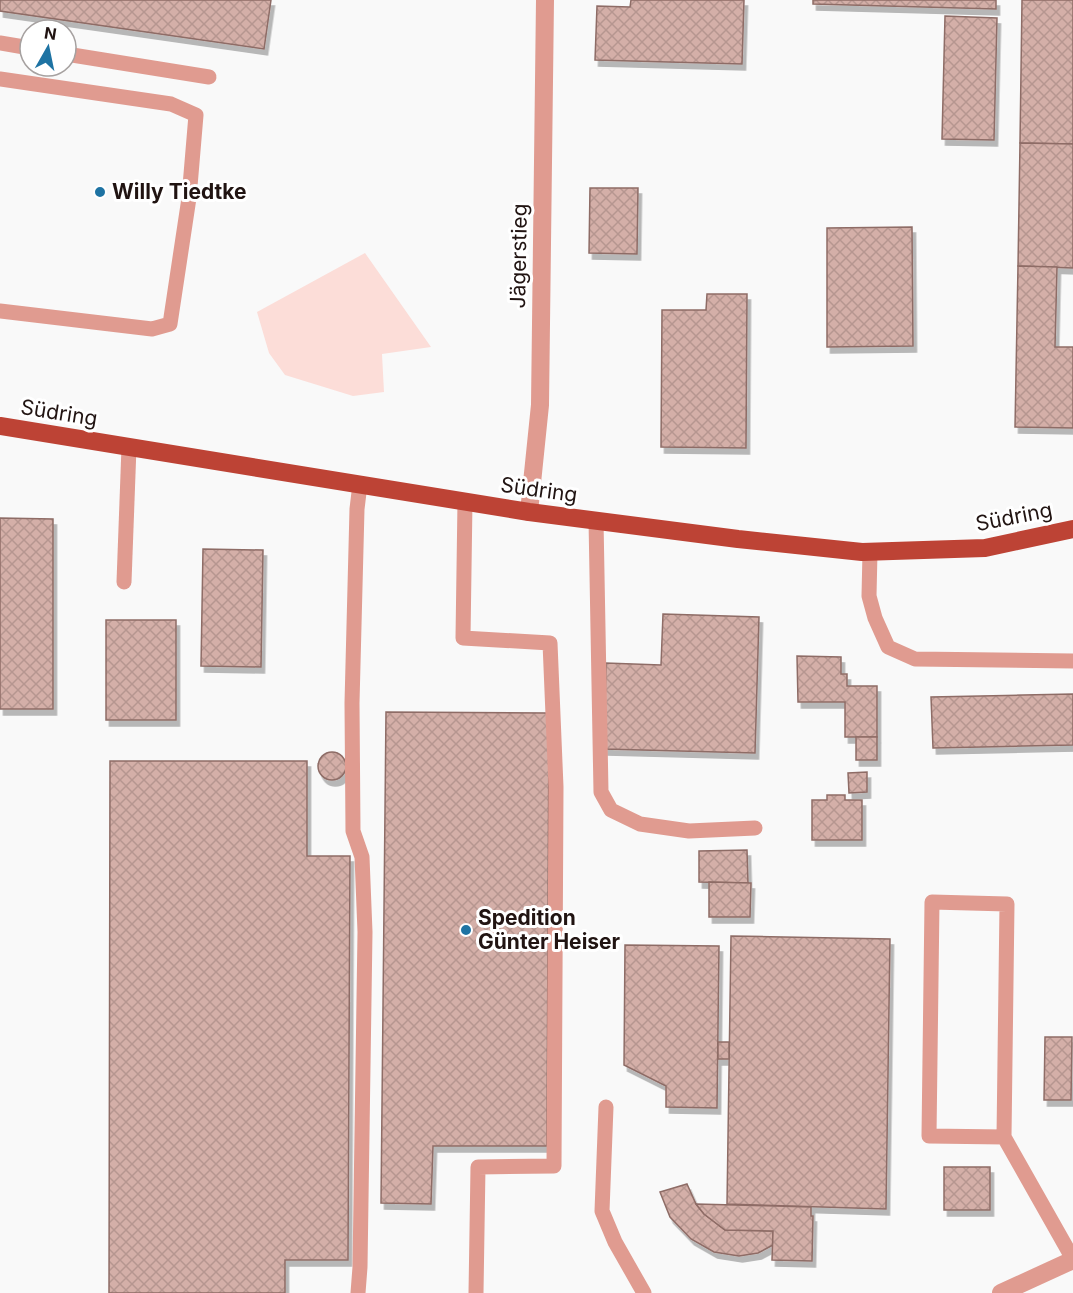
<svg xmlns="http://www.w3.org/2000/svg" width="1073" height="1293" font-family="Inter,sans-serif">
<defs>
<pattern id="building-cross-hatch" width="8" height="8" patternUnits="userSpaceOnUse" patternTransform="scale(1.5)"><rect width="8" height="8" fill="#d4afa8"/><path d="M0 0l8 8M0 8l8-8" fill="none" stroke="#b69690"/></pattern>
<filter id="shadow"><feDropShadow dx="3.5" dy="6" stdDeviation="0" flood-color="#0004"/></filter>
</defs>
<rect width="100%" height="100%" fill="#f9f9f9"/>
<path fill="#fcddd8" d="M365 253 431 347 382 354 384 392 353 396 285 375 269 353 257 312Z"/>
<g fill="url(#building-cross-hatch)" stroke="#8e6c66" stroke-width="1.5" filter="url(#shadow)">
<path d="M0 0H271L264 49 0 11Z"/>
<path d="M631 0H744L742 64 595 60 597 6 630 7Z"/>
<path d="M813 0H996V9L813 4Z"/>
<path d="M1022 0H1073V144L1020 143Z"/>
<path d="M945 16 997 18 994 140 942 139Z"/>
<path d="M1020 143 1073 144V268L1018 266Z"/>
<path d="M590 188H638L637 254 589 253Z"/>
<path d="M912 227 913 346 827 347V228Z"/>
<path d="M1018 266 1057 267 1055 347H1073V428L1015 427Z"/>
<path d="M707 294H747L746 448 661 447 662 310H706Z"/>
<path d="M0 518 53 519V709H0Z"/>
<path d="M203 549 263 550 261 667 201 666Z"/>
<path d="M663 614 759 617 755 753 604 749 606 663 661 665Z"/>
<rect x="106" y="620" width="70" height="100"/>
<path d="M797 656 841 657V674H847V686H877V737H845V702H798Z"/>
<path d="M1073 694V745L933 748 931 697Z"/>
<path d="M386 712 549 713 547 1146H433L431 1204 381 1203Z"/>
<rect x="856" y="737" width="21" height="23"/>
<circle cx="332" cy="766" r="14"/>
<path d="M110 761H307V856H350L348 1260H285V1293H109Z"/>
<path d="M867 772V792L849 793 848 773Z"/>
<path d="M827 795H845V800H862V840H812V800H827Z"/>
<path d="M747 850 748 883 699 882V851Z"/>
<path d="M709 882 751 883 750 917H709Z"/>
<path d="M731 936 890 939 886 1209 727 1204Z"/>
<path d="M625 945 719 946 717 1108 666 1107V1086L624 1065Z"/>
<path d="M1045 1037H1072L1071 1100H1044Z"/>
<rect x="718" y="1042" width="11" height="17"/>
<rect x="944" y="1167" width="46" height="43"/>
<path d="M687 1184 696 1204 704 1214 725 1230 773 1231V1245L758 1253 739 1256 714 1252 691 1239 670 1217 660 1192Z"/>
<path d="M696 1204 811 1207V1216H813L812 1261 772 1260 773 1231 725 1230 704 1214Z"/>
</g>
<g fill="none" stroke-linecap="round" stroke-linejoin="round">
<g stroke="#e09b90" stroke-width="15">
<path d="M0 43 30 48"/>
<path d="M66 54 209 77"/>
<path d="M0 79 171 104 196 115 189 198 170 324 152 329 0 311"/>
<path d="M465 501 463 638 550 643 556 787 554 1166 478 1167 476 1293"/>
<path d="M596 520 601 792 611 810 640 824 689 831 755 828"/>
<path d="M870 552 869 596 875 618 888 647 915 659 1073 661"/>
<path d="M124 582 129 447"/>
<path d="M606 1107 602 1211 615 1242 644 1293"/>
<path d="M1004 1137 929 1136 932 902 1007 904 1004 1137 1073 1259"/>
<path d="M358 1293 360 1267 365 932 362 857 353 831 352 703 357 509 360 484"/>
</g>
<g stroke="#e09b90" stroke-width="18">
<path d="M529 512 540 405 545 0"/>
<path d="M1001 1293 1073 1260"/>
</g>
<path stroke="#bd4335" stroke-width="18" d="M0 426 529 512 738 539 862 552 985 548 1073 529"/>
</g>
<g fill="#1e73a3" stroke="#fff" stroke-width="2">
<circle cx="100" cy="192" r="6"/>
<circle cx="466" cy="930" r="6"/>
</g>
<g text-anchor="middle" stroke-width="6" stroke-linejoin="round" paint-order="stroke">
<g font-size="21" font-weight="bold" fill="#211412" stroke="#fff" text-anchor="start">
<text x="112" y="199">Willy Tiedtke</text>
<text x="478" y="925">Spedition<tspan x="478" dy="24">Günter Heiser</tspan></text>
</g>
<g font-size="21" fill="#211412" stroke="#fff">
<text transform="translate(519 256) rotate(-89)" y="7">Jägerstieg</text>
<text transform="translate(59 413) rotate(9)" y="7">Südring</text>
<text transform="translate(539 490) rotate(8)" y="7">Südring</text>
<text transform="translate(1014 517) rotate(-11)" y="7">Südring</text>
</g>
</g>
<g transform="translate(48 48) rotate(9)"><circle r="28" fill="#ffffff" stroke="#a6a1a0" stroke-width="1.5"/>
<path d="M0-4.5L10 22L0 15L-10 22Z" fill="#1e73a3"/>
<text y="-9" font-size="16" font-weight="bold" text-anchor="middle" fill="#211412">N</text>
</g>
</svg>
